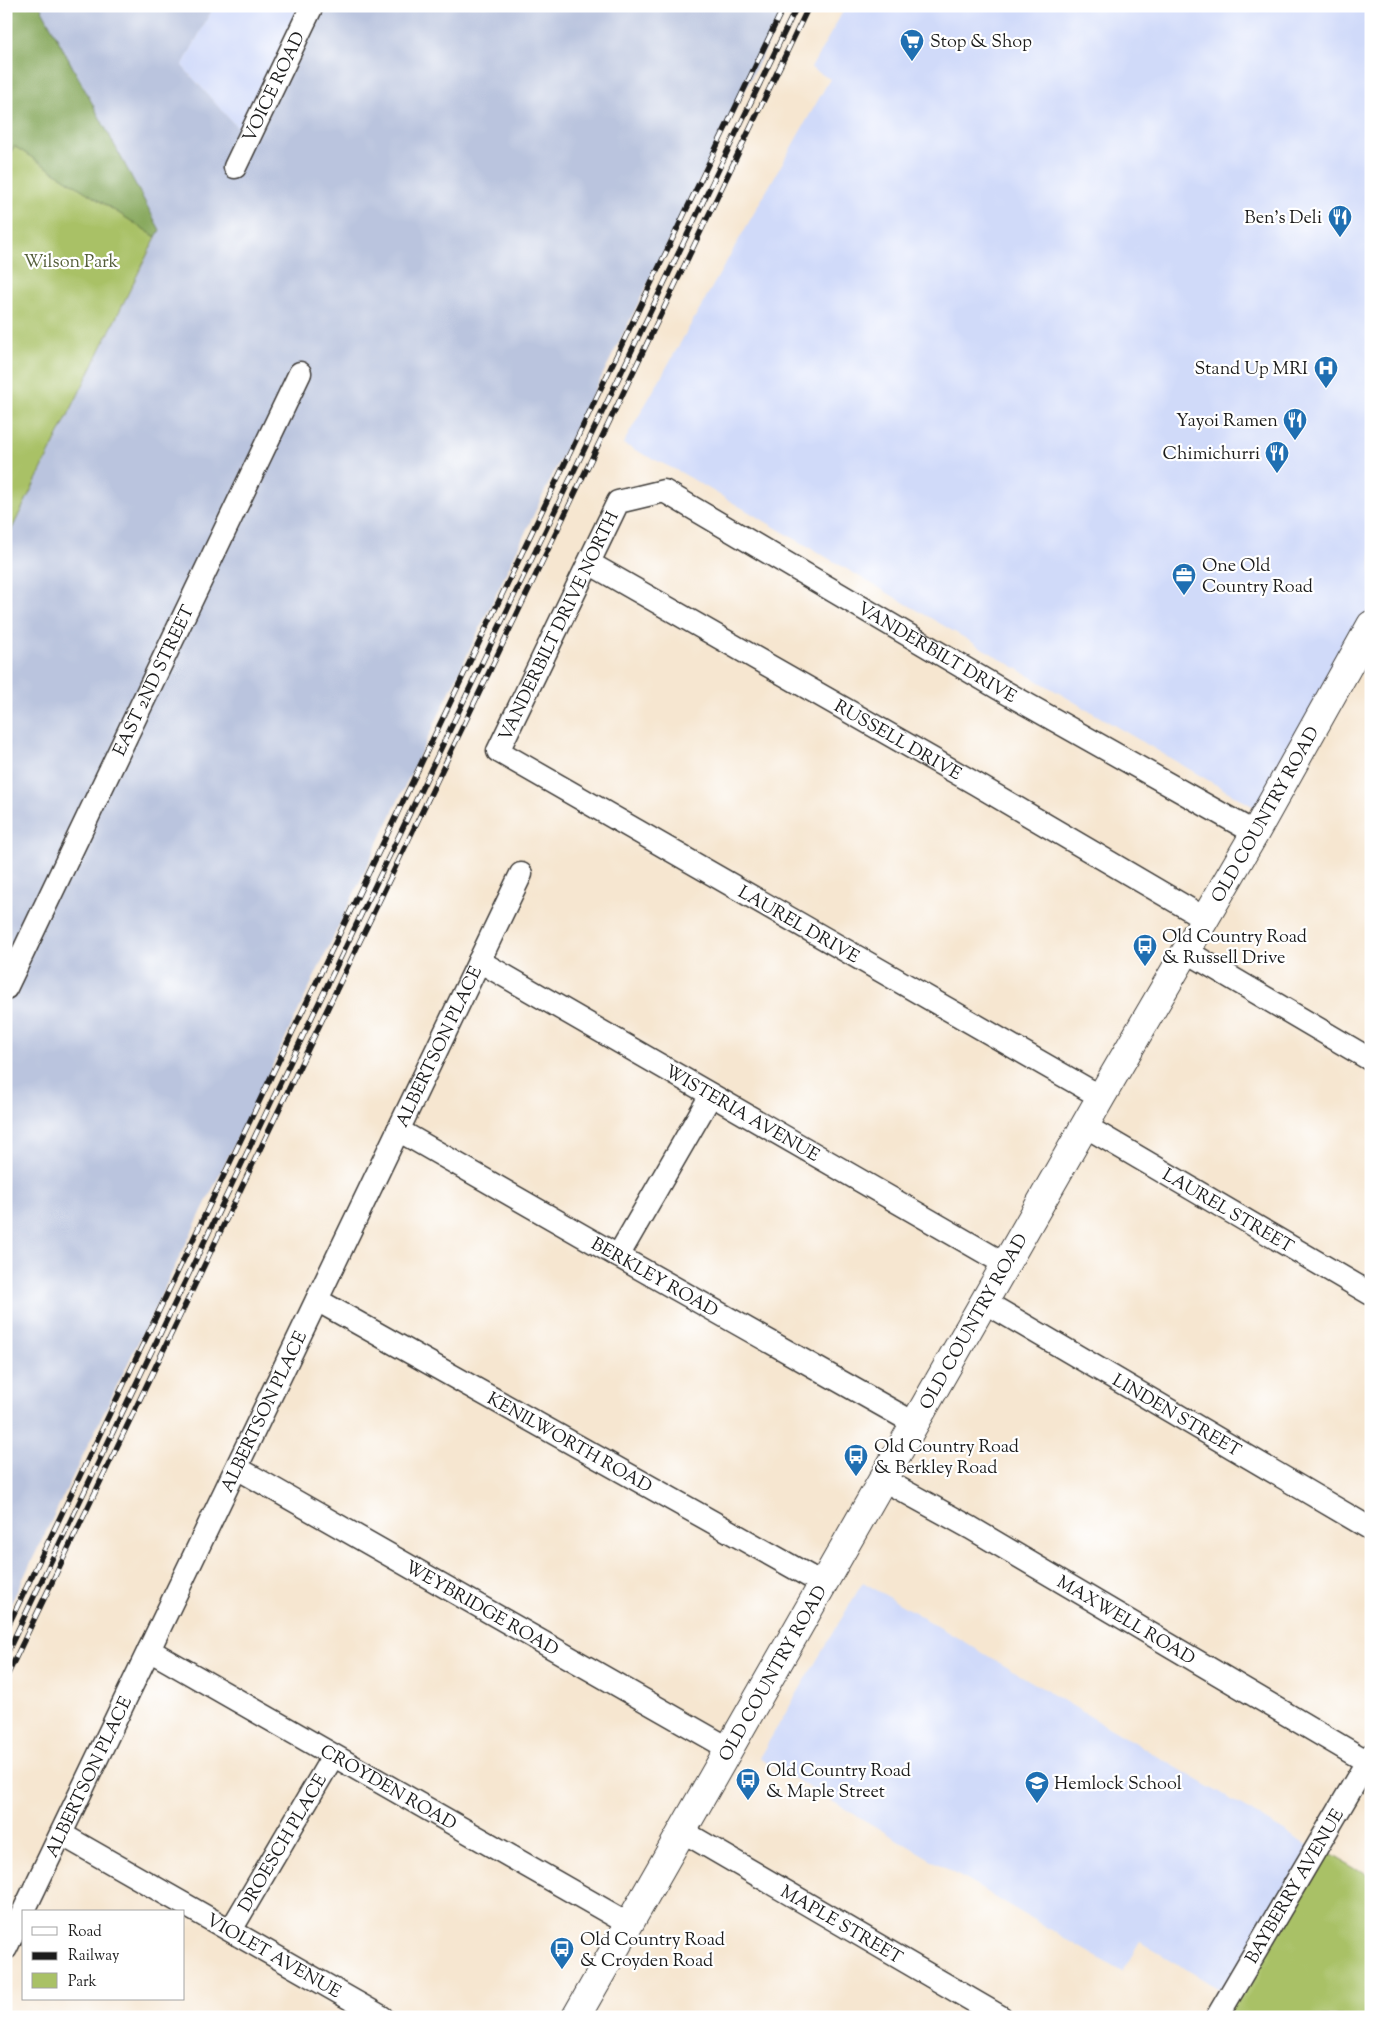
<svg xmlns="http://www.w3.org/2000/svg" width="1377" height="2023" font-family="'Sorts Mill Goudy',serif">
<rect width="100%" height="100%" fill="#fff"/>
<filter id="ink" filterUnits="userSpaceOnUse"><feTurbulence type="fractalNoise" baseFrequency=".02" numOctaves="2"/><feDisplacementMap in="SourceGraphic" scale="10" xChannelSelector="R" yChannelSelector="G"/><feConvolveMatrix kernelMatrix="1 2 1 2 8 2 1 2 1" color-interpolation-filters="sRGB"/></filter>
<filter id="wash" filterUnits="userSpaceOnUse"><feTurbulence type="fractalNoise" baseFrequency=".0096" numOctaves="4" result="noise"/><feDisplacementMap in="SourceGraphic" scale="20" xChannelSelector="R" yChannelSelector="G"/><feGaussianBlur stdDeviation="1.12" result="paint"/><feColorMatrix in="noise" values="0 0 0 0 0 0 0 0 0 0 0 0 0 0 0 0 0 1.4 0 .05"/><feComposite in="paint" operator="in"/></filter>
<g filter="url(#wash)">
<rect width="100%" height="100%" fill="#f6e6d0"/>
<g fill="#d0daf9">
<path d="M214 6H313L249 141 182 66Z"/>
<path d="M846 6H1371V624L1266 814 682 473 623 444 830 79 811 68Z"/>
<path d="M863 1582 1316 1850 1228 1994 1140 1942 1122 1972 759 1758Z"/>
</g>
<path fill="#bac4de" d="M40 6H214L182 66 249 141 313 6H787L553 474 267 1077 6 1614V541L160 230Z"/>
<g fill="#a9c166" stroke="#626e41">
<path d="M14 146 156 237 6 541V161Z"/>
<path d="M1322 1849 1371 1878V2017H1220Z"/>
</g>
<path fill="#86a75b" stroke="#51623c" d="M6 6H40L160 230 156 237 14 146 6 161Z"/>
</g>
<g filter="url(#ink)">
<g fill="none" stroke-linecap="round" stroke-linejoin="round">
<defs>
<g id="minor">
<path id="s1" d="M235 167 312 6"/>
<path id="s2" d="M589 563 976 784 1206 919"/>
<path d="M1186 951 1371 1060"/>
<path id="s3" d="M479 961 1005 1264"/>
<path id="s4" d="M6 988 300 373"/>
<path id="s5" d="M1101 1097 498 751 618 502 664 491 1005 692 1255 833"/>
<path id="s6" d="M1085 1126 1371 1294"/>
<path id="s7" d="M398 1130 618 1256 914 1423"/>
<path d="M618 1256 711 1095"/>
<path id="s8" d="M317 1300 823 1584"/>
<path id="s9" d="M983 1301 1371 1529"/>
<path id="s10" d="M237 1468 728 1748"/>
<path id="s11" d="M882 1479 971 1528 1371 1764"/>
<path id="s12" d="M149 1650 629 1924"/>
<path id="s13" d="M682 1831 1001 2017"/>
<path id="s14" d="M61 1834 382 2017"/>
<path id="s15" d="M231 1930 333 1756"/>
<path id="s16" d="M6 1948 521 874"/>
<path id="s17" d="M1217 2017 1371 1755"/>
</g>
<g id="major">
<path id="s18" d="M576 2017 1101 1097 1255 833 1371 625"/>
</g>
</defs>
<use href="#minor" stroke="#3d3a37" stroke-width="25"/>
<use href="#major" stroke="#3d3a37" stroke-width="30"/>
<use href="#minor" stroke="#fff" stroke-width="22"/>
<use href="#major" stroke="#fff" stroke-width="28"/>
<defs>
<g id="rail">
<path d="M6 1630 784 6"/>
<path d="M6 1655 797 6"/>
<path d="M6 1678 809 6"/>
</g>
</defs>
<use href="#rail" stroke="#1c1c1c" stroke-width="5.5"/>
<use href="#rail" stroke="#fff" stroke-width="4" stroke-dasharray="11" stroke-linecap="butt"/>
</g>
</g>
<defs>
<symbol id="supermarket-pin" viewBox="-11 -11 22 30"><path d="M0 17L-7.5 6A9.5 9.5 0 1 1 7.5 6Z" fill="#1f6fb2" stroke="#fff"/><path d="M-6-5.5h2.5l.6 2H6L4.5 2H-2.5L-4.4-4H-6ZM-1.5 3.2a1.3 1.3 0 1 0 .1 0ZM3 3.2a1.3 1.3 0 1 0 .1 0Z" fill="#fff"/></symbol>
<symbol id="restaurant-pin" viewBox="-11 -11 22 30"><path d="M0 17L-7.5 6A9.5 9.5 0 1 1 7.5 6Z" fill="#1f6fb2" stroke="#fff"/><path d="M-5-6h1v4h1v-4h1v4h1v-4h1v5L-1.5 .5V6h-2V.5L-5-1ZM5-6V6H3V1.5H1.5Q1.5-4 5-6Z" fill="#fff"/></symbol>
<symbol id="hospital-pin" viewBox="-11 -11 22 30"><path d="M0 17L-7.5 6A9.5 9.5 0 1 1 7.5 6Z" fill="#1f6fb2" stroke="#fff"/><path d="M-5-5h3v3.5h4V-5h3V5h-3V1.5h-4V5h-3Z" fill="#fff"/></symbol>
<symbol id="office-pin" viewBox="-11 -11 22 30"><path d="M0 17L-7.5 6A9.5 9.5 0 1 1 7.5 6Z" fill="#1f6fb2" stroke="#fff"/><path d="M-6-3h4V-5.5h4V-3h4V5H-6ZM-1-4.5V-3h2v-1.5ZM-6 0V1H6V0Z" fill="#fff"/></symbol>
<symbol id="bus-pin" viewBox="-11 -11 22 30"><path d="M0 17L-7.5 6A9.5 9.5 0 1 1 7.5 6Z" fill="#1f6fb2" stroke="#fff"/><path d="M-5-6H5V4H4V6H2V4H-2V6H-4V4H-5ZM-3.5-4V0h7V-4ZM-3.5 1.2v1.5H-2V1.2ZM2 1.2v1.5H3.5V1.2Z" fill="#fff"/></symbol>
<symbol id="school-pin" viewBox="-11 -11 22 30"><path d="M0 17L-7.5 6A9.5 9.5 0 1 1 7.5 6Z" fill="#1f6fb2" stroke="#fff"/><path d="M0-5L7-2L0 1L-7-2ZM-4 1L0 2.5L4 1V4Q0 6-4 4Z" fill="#fff"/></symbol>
</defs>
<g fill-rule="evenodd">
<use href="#supermarket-pin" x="898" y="27" width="28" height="38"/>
<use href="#restaurant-pin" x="1326" y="203" width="28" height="38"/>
<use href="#hospital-pin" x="1312" y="354" width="28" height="38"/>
<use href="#restaurant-pin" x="1281" y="406" width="28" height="38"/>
<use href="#restaurant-pin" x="1263" y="439" width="28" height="38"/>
<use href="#office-pin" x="1170" y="561" width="28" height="38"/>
<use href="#bus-pin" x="1131" y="932" width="28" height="38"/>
<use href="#bus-pin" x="842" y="1442" width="28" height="38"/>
<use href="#bus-pin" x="734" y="1766" width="28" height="38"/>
<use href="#school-pin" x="1023" y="1769" width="28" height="38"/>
<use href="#bus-pin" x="548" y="1935" width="28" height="38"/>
</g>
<g text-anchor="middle" stroke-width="4.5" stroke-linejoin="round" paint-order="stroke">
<g font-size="18" fill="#1c1c1c" stroke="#fff" text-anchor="start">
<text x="930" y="47">Stop &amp; Shop</text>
<text x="1322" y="223" text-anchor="end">Ben's Deli</text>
<text x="1308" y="374" text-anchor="end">Stand Up MRI</text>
<text x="1278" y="426" text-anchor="end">Yayoi Ramen</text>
<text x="1260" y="459" text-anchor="end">Chimichurri</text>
<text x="1202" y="571">One Old<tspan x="1202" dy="21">Country Road</tspan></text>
<text x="1162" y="942">Old Country Road<tspan x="1162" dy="21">&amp; Russell Drive</tspan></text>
<text x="874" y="1452">Old Country Road<tspan x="874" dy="21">&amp; Berkley Road</tspan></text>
<text x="766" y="1776">Old Country Road<tspan x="766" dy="21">&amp; Maple Street</tspan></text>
<text x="1054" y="1789">Hemlock School</text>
<text x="580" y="1945">Old Country Road<tspan x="580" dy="21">&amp; Croyden Road</tspan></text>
</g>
<g font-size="18" fill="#1c1c1c" stroke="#fff">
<text dy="6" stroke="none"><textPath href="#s1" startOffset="89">VOICE ROAD</textPath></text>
<text dy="6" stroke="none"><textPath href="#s5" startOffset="834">VANDERBILT DRIVE NORTH</textPath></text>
<text dy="6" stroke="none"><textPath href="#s5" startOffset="1336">VANDERBILT DRIVE</textPath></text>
<text dy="6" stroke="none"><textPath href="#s4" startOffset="341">EAST 2ND STREET</textPath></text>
<text dy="6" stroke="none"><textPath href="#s2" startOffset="356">RUSSELL DRIVE</textPath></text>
<text dy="6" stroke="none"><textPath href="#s18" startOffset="1386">OLD COUNTRY ROAD</textPath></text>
<text transform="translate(799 924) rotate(30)" y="6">LAUREL DRIVE</text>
<text dy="6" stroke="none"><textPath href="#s16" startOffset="1000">ALBERTSON PLACE</textPath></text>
<text dy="6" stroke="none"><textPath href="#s3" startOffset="304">WISTERIA AVENUE</textPath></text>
<text dy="6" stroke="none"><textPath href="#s6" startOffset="166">LAUREL STREET</textPath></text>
<text dy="6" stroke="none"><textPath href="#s7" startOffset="296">BERKLEY ROAD</textPath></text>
<text dy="6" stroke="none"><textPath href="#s18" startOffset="801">OLD COUNTRY ROAD</textPath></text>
<text dy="6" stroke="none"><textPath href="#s16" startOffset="595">ALBERTSON PLACE</textPath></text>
<text dy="6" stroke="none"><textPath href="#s9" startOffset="225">LINDEN STREET</textPath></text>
<text dy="6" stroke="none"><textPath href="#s8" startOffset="290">KENILWORTH ROAD</textPath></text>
<text dy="6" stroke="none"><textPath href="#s10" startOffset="282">WEYBRIDGE ROAD</textPath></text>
<text dy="6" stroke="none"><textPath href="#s11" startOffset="282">MAXWELL ROAD</textPath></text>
<text dy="6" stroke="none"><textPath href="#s18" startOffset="396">OLD COUNTRY ROAD</textPath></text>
<text dy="6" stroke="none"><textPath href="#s16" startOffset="190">ALBERTSON PLACE</textPath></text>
<text dy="6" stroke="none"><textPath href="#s12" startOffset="276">CROYDEN ROAD</textPath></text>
<text dy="6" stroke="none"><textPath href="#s15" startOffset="101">DROESCH PLACE</textPath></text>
<text dy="6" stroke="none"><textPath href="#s17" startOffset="152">BAYBERRY AVENUE</textPath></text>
<text dy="6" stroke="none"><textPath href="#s13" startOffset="185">MAPLE STREET</textPath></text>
<text dy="6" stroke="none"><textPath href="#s14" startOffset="245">VIOLET AVENUE</textPath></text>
</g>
<g font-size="18" fill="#545e3a" stroke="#fff">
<text x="71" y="267">Wilson Park</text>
</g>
</g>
<rect width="1377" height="2023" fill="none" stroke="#fff" stroke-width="25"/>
<rect x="22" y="1910" width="162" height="90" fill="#ffffff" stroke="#a4a4a4"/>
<rect x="32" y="1927" width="25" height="8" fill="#ffffff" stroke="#a4a4a4"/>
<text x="68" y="1936" font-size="15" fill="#1c1c1c">Road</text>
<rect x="32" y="1952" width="25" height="8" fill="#1c1c1c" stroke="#a4a4a4"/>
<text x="68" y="1960" font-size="15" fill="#1c1c1c">Railway</text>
<rect x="32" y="1973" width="25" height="15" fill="#a9c166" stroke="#a4a4a4"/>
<text x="68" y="1986" font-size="15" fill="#1c1c1c">Park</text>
</svg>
